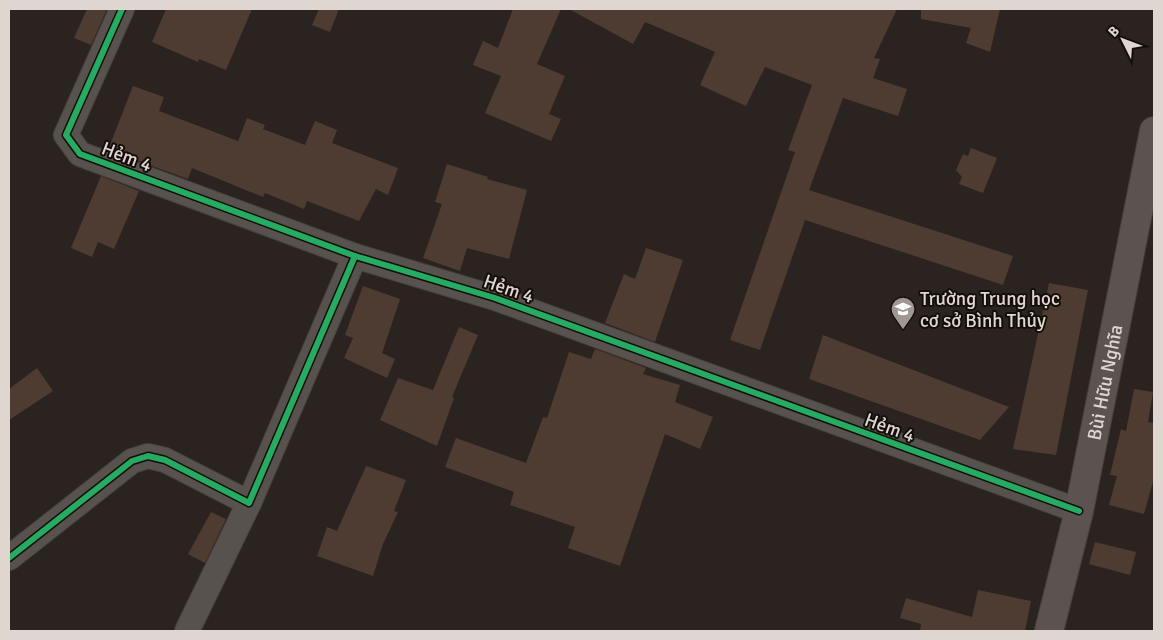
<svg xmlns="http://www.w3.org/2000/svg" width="1163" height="640" font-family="Signika,sans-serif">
<rect width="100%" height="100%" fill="#2b231f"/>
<g fill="#4e3c32">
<path d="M87 9H107L91 45 74 38Z"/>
<path d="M166 9H252L226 70 199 59 198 62 152 42Z"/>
<path d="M319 9H339L330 32 312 25Z"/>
<path d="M513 9H561L537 64 565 76 549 114 561 119 551 141 485 113 501 76 473 65 483 41 498 48Z"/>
<path d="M569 9H897L874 58 880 59 873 78 907 89 898 116 843 98 809 190 1013 256 1003 285 805 220 760 350 730 340 795 152 788 150 812 85 765 67 746 106 700 85 715 52 645 22 633 44Z"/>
<path d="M921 9H1000L990 52 966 43 971 28 921 19Z"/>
<path d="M133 86 164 97 159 111 238 141 247 118 265 125 263 129 305 145 315 121 337 130 332 143 398 168 388 195 376 189 359 221 307 201 304 209 265 193 263 197 192 168 188 179 108 150Z"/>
<path d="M971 148 997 158 983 193 959 184 962 177 956 170 963 154 968 156Z"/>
<path d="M447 164 488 177 487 179 527 190 509 259 467 248 460 271 423 258 442 204 435 202Z"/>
<path d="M101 176 139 191 114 249 98 242 92 257 71 248Z"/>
<path d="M646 248 683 260 655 342 605 323 624 274 635 279Z"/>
<path d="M1049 283 1088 290 1056 455 1013 449Z"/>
<path d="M363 286 400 299 382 353 395 359 387 378 344 358 353 338 345 335Z"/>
<path d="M459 327 478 335 452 397 454 398 437 446 380 420 398 378 433 390Z"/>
<path d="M823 335 1009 407 980 440 809 379Z"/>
<path d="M595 349 646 368 643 374 680 385 675 402 713 417 700 449 665 434 620 566 568 548 575 527 510 505 514 492 445 467 456 438 526 463 543 417 547 418 569 352 591 359Z"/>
<path d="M37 368 53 391 9 420V389Z"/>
<path d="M1134 389 1153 392 1148 422 1154 423V478L1144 514 1109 505 1117 476 1110 475 1121 429 1126 431Z"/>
<path d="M366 466 406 480 394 511 398 512 383 544 373 576 317 556 327 527 337 531Z"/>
<path d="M211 512 226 519 205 563 188 554Z"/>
<path d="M1095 542 1136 552 1130 575 1089 564Z"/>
<path d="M978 590 1031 601 1025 631H920L921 624 900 618 906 598 972 617Z"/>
</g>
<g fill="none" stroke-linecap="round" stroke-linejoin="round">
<defs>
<g id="street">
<path d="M122 9 66 135 80 154 355 256 495 298 1079 511"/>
<path d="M9 558 132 461 148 456 165 460 249 503 355 256"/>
<path d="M187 631 249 503"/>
</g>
<g id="secondary">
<path id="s1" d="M1049 631 1079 511 1154 131"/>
</g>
</defs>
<use href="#street" stroke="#48413d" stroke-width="26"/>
<use href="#secondary" stroke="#48413d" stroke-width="30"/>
<use href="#street" stroke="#58524f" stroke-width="24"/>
<use href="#secondary" stroke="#5c5351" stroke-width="28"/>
<defs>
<g id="cycleway">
<path d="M122 9 66 135 80 154 355 256 495 298 1079 511"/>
<path d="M9 558 132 461 148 456 165 460 249 503 355 256"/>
</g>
</defs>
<use href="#cycleway" stroke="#140e0a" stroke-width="9"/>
<use href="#cycleway" stroke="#26ab63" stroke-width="6"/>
</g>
<defs>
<symbol id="school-pin" viewBox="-11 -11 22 30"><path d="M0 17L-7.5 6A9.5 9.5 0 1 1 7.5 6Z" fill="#a19792" stroke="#140e0a"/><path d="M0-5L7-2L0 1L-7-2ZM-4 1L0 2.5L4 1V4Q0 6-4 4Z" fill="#fff"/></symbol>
</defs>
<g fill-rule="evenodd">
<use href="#school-pin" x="889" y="295" width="28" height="38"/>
</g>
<g text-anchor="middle" stroke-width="4" stroke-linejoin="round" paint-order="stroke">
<g font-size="19" fill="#e0d6d0" stroke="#140e0a">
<text transform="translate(127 156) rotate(21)" y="7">Hẻm 4</text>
<text transform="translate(509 288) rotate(19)" y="7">Hẻm 4</text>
<text dy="7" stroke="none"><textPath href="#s1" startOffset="255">Bùi Hữu Nghĩa</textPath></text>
<text transform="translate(890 427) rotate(20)" y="7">Hẻm 4</text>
</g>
<g font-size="19" fill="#e0d6d0" stroke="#140e0a" text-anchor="start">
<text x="920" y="305">Trường Trung học<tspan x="920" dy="22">cơ sở Bình Thủy</tspan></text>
</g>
</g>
<rect width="1163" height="640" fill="none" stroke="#e0d6d0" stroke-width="20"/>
<g transform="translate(1123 40) rotate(312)" stroke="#140e0a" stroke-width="4" paint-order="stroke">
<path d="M0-4L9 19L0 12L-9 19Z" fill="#e0d6d0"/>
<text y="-8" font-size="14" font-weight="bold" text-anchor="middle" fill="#e0d6d0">B</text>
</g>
</svg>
